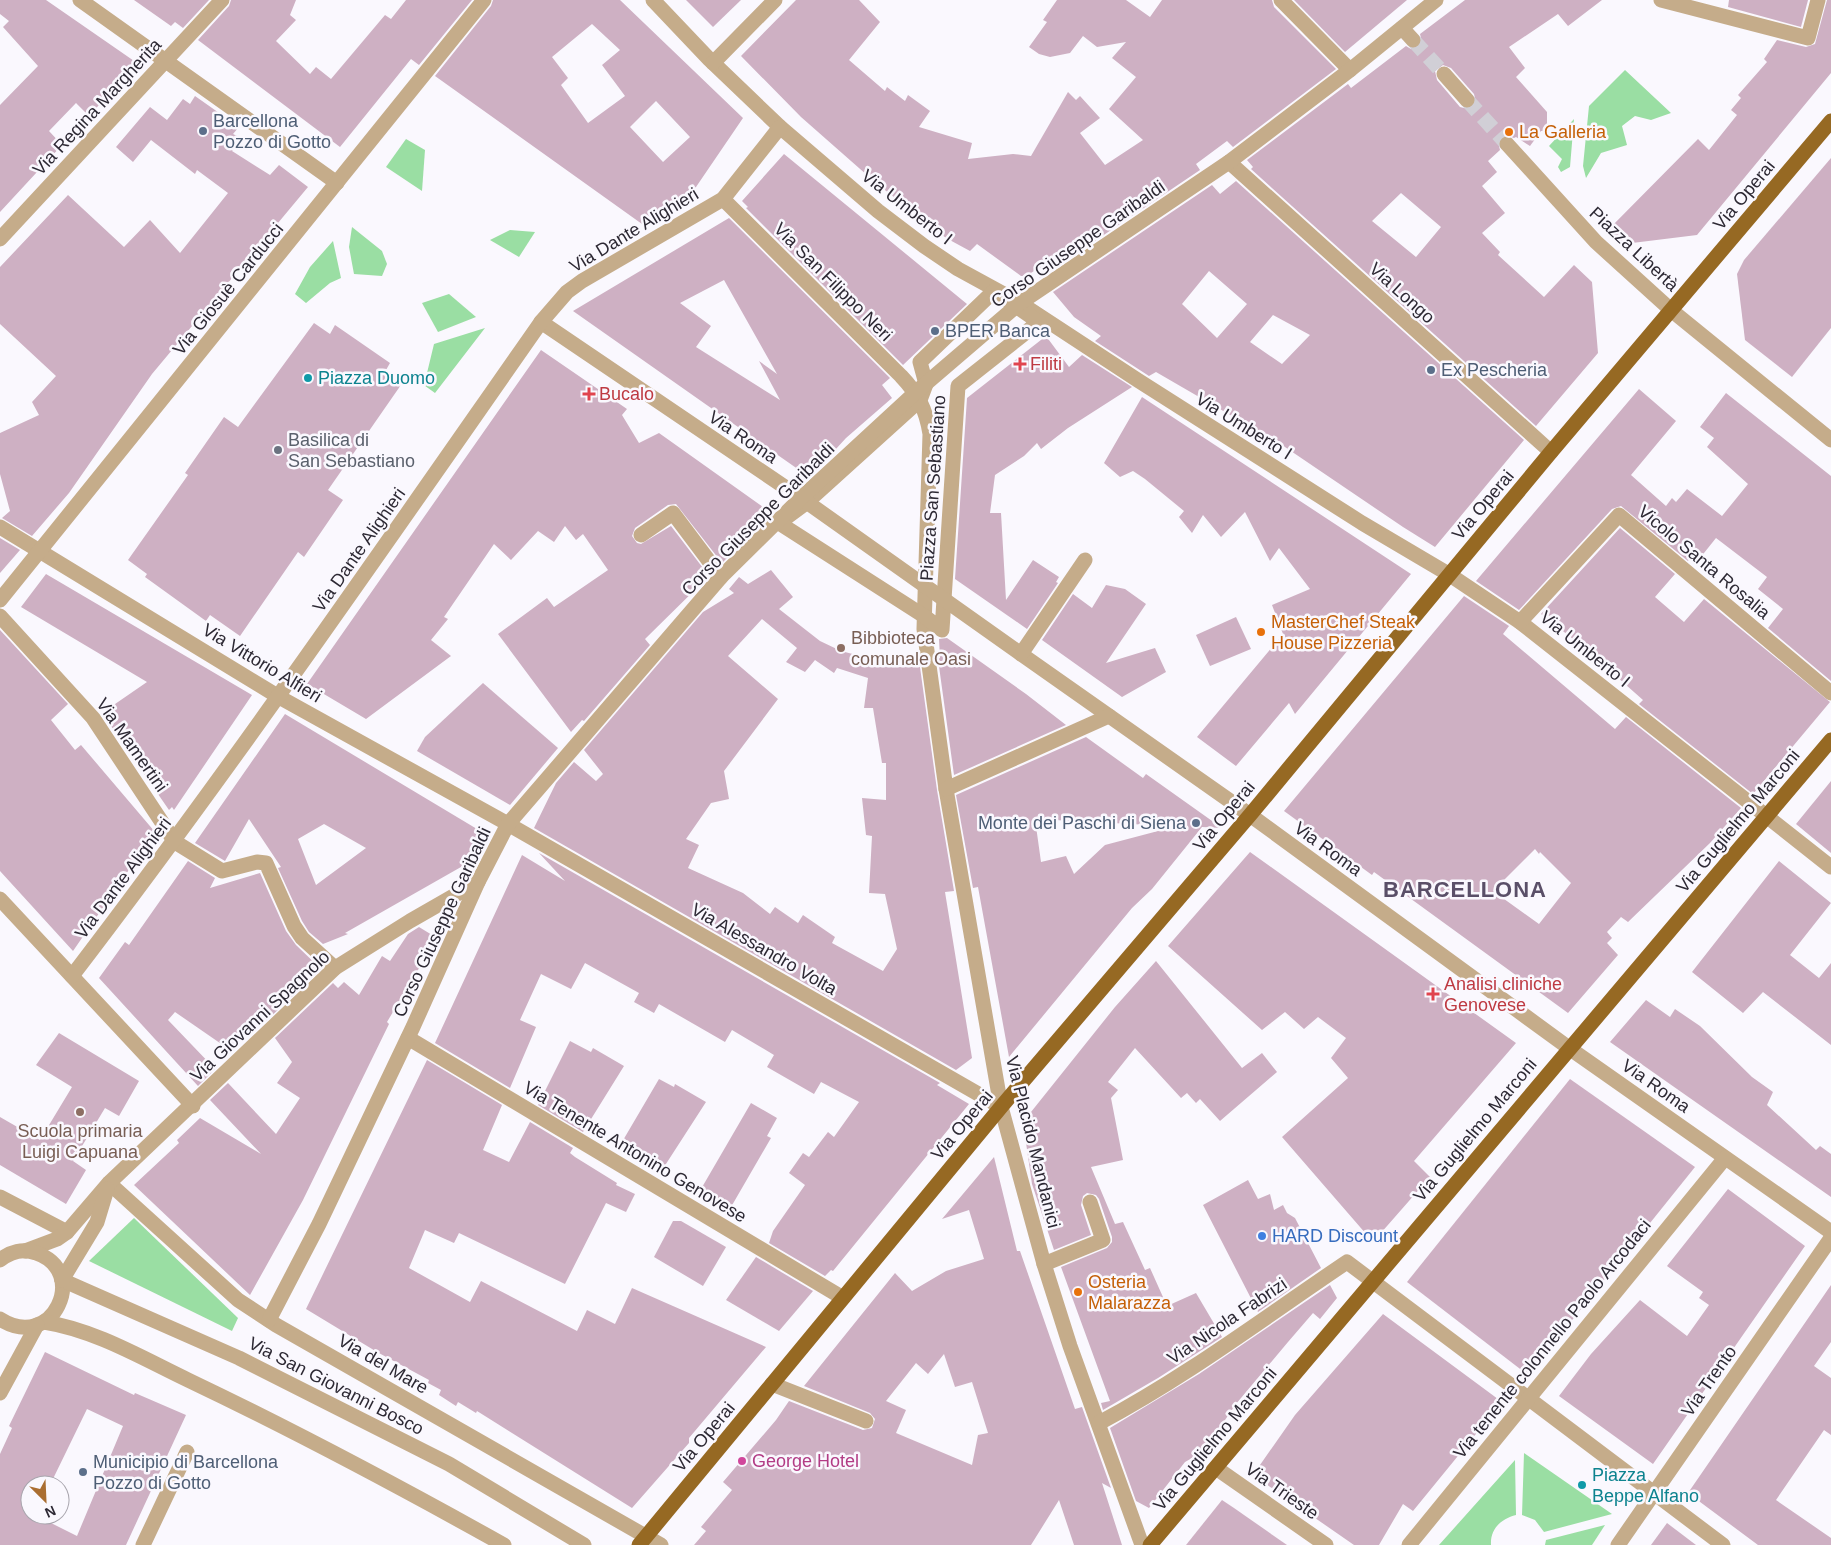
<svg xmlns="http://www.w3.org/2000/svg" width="1831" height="1545" font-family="Arial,sans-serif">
<rect width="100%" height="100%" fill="#faf8fe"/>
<g fill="#9adea3">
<path d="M1625 70 1671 113 1651 120 1635 116 1622 126 1627 145 1601 153 1586 178 1583 166 1589 106Z"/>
<path d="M1574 119 1570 167 1561 172 1558 167 1562 159 1549 146Z"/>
<path d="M406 139 425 150 422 191 386 167Z"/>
<path d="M352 227 382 251 387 264 382 276 354 274 349 247Z"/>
<path d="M510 230 535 232 519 257 490 240Z"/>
<path d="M333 241 341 278 330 283 306 303 295 294 310 267Z"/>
<path d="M449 294 476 317 438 332 422 303Z"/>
<path d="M485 328 435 393 421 383 427 373 434 344Z"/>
<path d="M134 1218 238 1318 232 1331 89 1261Z"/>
<path d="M1524 1453 1612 1514 1544 1532 1535 1520 1522 1515Z"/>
<path d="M1515 1460 1516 1515C1501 1519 1490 1529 1491 1545H1439Z"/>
<path d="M1605 1525 1592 1545H1545L1546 1540Z"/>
</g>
<g fill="#ceb0c3" fill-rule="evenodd">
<path d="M0 0H46L137 63 89 116 76 103 49 131 62 145 0 212V105L38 66 3 27 9 21 0 14Z"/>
<path d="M134 0H209L183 28 175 22 171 26Z"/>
<path d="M231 0H296L290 15 296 20 276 41 310 74 316 67 331 79 385 15 391 19 406 0H472L419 65 411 59 340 147 198 40 229 6Z"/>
<path d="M493 0H620L743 118 696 187 642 224 435 76 491 6ZM592 24 620 50 602 65 625 96 588 123 561 85 568 78 552 57ZM656 101 690 137 663 162 630 127Z"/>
<path d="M686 0H741L713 27Z"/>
<path d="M796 0H859L880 22 849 60 885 91 887 87 905 101 908 95 930 111 919 127 972 143 968 159 1013 154 1031 156 1068 92 1076 100 1080 96 1100 118 1080 133 1105 165 1143 140 1109 109 1136 77 1112 58 1126 42 1097 47 1083 36 1070 53 1050 57 1039 54 1029 47 1047 22 1043 20 1057 0H1126L1150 17 1162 0H1272L1274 7 1336 69 1233 147 1227 141 1196 164 1200 170 1040 278 1034 271 1026 276H1021L977 244 970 251 946 238 876 183 801 117 741 56Z"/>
<path d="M1294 0H1407L1345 52Z"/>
<path d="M1465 0H1602L1568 26 1558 14 1509 47 1525 68 1516 77 1547 112V131H1541L1530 146 1516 137 1514 138 1506 135 1501 137 1498 142 1500 150 1488 161 1497 172 1482 186 1505 213 1482 233 1500 252 1498 255 1544 297 1574 265 1592 282 1598 353 1536 426 1251 169 1253 167 1247 160 1348 84 1351 88 1406 46 1411 49 1419 47 1422 42 1420 34ZM1443 65 1451 68 1474 94 1476 102 1473 107 1468 109 1460 107 1437 80 1435 71ZM1401 193 1441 227 1416 257 1372 221Z"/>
<path d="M1729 0H1808L1801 27 1728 7Z"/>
<path d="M1827 0H1831V73L1697 235 1624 244 1608 230 1698 139 1709 150 1737 115 1731 110 1741 98 1738 95 1767 62 1764 59 1777 40 1806 47 1815 44Z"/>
<path d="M195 96 239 127 233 134 241 138 232 151 270 175 279 165 308 187 152 374 69 493 32 536 2 518 10 511 0 474V433L39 415 32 402 56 376 0 324V267L68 195 124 247 150 220 180 253 228 193 197 170 195 174 151 140 133 162 116 147 150 107 167 120 183 99 190 104Z"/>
<path d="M784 154 967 304 903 365 746 208 748 207 742 201Z"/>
<path d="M1831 158V328L1792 377 1745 340 1737 274 1744 260Z"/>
<path d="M1236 181 1524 440 1435 547 1403 527 1282 445 1156 372 1149 376 1095 341 1101 336 1074 317 1053 292 1212 185 1220 194ZM1209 271 1247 304 1217 338 1182 304ZM1273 315 1310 335 1282 364 1250 342Z"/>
<path d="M729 218 890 378 882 385 892 398 846 438 813 474 802 472 573 311ZM724 280 777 374 759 361 780 400 696 347 711 326 680 303Z"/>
<path d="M314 323 330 334 335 325 390 363 386 370 403 382 328 490 343 500 304 557 298 552 240 636 210 615 206 621 145 577 147 574 128 560 188 475 185 473 224 417 238 427Z"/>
<path d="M1046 336 1069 367 1082 355 1132 387 1068 428 1041 449 1037 443 1024 456 995 475 990 513H1001L1006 600 1033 560 1059 577 1056 582 1058 583 1027 629 955 579 967 398Z"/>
<path d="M541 350 627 409 622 415 639 443 659 433 763 507 765 520 722 563 676 504 668 505 635 528 632 536 637 543 641 544 671 526 709 576 645 639 650 645 584 721 582 720 571 732 498 634 547 598 554 607 608 570 583 534 576 540 565 526 554 542 538 531 511 560 494 544 444 617 448 619 431 640 451 656 366 719 307 684Z"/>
<path d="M1639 389 1676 421 1631 475 1666 506 1672 498 1676 502 1687 489 1722 516 1748 484 1707 447 1714 438 1700 427 1726 393 1831 476V681L1768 628 1783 609 1758 589 1767 577 1716 538 1696 563 1690 558 1688 561 1621 506 1612 509 1519 610 1476 581Z"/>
<path d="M1142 397 1411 574 1295 714 1289 703 1236 766 1197 737 1283 634 1272 605 1310 589 1279 548 1270 561 1245 512 1221 537 1203 515 1192 533 1179 517 1184 511 1145 479 1133 471 1120 477 1104 463Z"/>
<path d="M1620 528 1675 574 1655 597 1684 622 1704 599 1830 702 1753 794 1639 704 1643 700 1582 646 1541 614Z"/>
<path d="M0 538 20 550 0 573Z"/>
<path d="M771 570 793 597 779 609 820 641 841 651 872 659 919 660 937 790 954 891 945 892 972 1058 956 1070 534 828 556 783 574 762 596 781 603 774 584 750 703 612 734 593 729 589 739 577 748 584ZM762 619 797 648 786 662 805 672 815 660 834 673 837 668 868 678 864 708H873L882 763H886V800L862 798 866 835 872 836 869 893 885 894 897 949 883 971 832 943 835 937 803 915 798 923 775 907 770 914 743 893 688 868 699 845 686 839 711 803 729 799 724 771 778 699 728 656Z"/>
<path d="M46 574 252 695 174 810 172 807 169 810 102 713 147 682 21 607Z"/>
<path d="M1106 585 1125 589 1146 604 1106 663 1155 648 1166 672 1122 697 1042 640 1073 594 1092 608Z"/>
<path d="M1464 596 1509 626 1503 634 1615 729 1626 717 1741 808 1710 843 1628 922 1621 917 1607 932 1612 938 1607 943 1618 955 1568 1013 1374 872 1372 875 1284 811ZM1535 849 1539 854 1540 852 1571 883 1539 924 1493 891Z"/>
<path d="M1236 617 1251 649 1210 666 1196 635Z"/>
<path d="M0 630 68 704 51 720 75 750 81 745 155 832 73 951 0 871Z"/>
<path d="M947 638 1026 694 1066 725 954 775 938 659 940 658 939 639Z"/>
<path d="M483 683 558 748 510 805 417 751 425 737Z"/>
<path d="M285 714 482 832 461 867 345 933 348 934 323 944 309 932 302 921 278 868 281 867 249 819 225 861 195 843ZM324 824 366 848 316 885 298 839Z"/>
<path d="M1086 737 1143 778 1146 774 1222 828 1202 827 1152 889 1132 908 1009 1057 978 887 973 888 956 795ZM1035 819 1150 825 1177 826 1105 845 1074 874 1066 856 1041 862Z"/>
<path d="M1831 781V853L1796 824Z"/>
<path d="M1250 852 1516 1043 1414 1161 1430 1177 1373 1242 1282 1137 1348 1078 1331 1058 1346 1038 1318 1017 1304 1029 1285 1012 1262 1030 1168 946Z"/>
<path d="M539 853 940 1083 937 1085 969 1104 833 1271 831 1270 825 1276 769 1243 773 1231 805 1185 789 1173 803 1153 809 1157 828 1132 834 1137 859 1102 821 1082 814 1094 767 1067 774 1055 732 1030 725 1042 659 1004 654 1013 634 1002 639 993 585 963 571 989 541 974 520 1020 536 1027 510 1088 435 1043 522 855 565 881Z"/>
<path d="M188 861 215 878 210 888 260 873 286 931 296 945 321 969 264 1023 263 1021 230 1050 175 1012 168 1020 215 1069 198 1086 99 978 125 942 129 945Z"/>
<path d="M1779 861 1831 903 1790 955 1819 978 1831 963V1045L1763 992 1743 1013 1692 972Z"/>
<path d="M419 927 437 938 387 1022 389 1024 303 1200 250 1295 134 1185 179 1143 177 1140 200 1118 261 1154 210 1100 228 1083 276 1134 300 1098 277 1083 292 1062 275 1038 333 983 338 988 344 982 359 995 382 956 390 961 408 934Z"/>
<path d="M1156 961 1242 1068 1262 1053 1277 1072 1220 1121 1200 1099 1196 1103 1187 1093 1181 1098 1135 1048 1108 1082 1118 1090 1111 1098 1123 1160 1091 1167 1115 1224 1123 1222 1145 1270 1150 1268 1167 1306 1196 1293 1222 1337 1158 1378 1103 1410 1101 1403 1110 1401 1061 1267 1107 1248 1112 1242V1237L1099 1199 1096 1195 1087 1193 1083 1196 1081 1205 1091 1235 1054 1250 1032 1184 1023 1122 1115 1007Z"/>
<path d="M1646 1000 1670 1017 1675 1009 1700 1026 1752 1077 1773 1092 1767 1105 1816 1150 1820 1146 1831 1154V1197L1610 1042Z"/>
<path d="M59 1033 139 1081 119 1116 105 1108 73 1161 86 1170 66 1204 0 1165V1117L40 1140 72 1087 36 1065Z"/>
<path d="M570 1041 591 1052 593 1048 624 1066 583 1132 538 1105Z"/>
<path d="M427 1060 502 1105 483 1150 509 1162 530 1122 573 1148 570 1153 575 1157 617 1183 616 1185 635 1194 626 1212 606 1203 565 1284 459 1233 454 1243 425 1230 409 1268 470 1302 481 1281 577 1331 587 1310 615 1324 632 1288 766 1347 689 1438V1443L632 1508 477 1411 476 1413 458 1402 456 1406 439 1395 441 1390 428 1383 429 1380 377 1352 306 1309Z"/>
<path d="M659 1079 674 1087 675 1084 706 1102 664 1167 622 1142Z"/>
<path d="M1570 1079 1695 1167 1528 1375 1407 1282Z"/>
<path d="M751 1103 777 1118 767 1136 771 1138 731 1207 701 1189Z"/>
<path d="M994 1157 1017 1251H1020L1075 1409 1082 1407 1111 1488 1102 1483 1122 1545H1074L1059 1500 1031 1545H694L706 1531 701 1527 732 1490 723 1482 776 1420 789 1401 863 1430 872 1428 875 1419 870 1413 804 1386 895 1273 912 1291 946 1271 984 1259 969 1210 942 1219ZM944 1354 955 1387 972 1382 988 1433 978 1435 972 1465 896 1433 906 1410 886 1401 916 1363 928 1374Z"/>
<path d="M1248 1180 1258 1199 1270 1194 1274 1210 1283 1205 1287 1213 1295 1218 1321 1268 1258 1312 1203 1205Z"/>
<path d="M1728 1189 1805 1246 1653 1464 1559 1396 1591 1354 1640 1300 1687 1336 1709 1305 1699 1298 1703 1292 1667 1266Z"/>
<path d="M673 1221H681L726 1247 703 1286 654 1257Z"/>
<path d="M756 1257 813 1291 779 1331 726 1300Z"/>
<path d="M1330 1285 1337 1298 1320 1319 1313 1313 1288 1342 1236 1404 1203 1452 1185 1462 1149 1508 1136 1501 1110 1428 1199 1374Z"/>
<path d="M1831 1285V1342L1814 1366 1831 1378V1435L1824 1430 1776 1500 1831 1538V1545H1758L1688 1493Z"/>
<path d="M1383 1314 1502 1402 1413 1511 1403 1504 1379 1545H1354L1253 1475 1295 1415Z"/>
<path d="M45 1352 134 1395 135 1393 186 1415 126 1545H0V1454L12 1428 9 1426ZM87 1409 123 1426 77 1536 35 1515H30V1485H50Z"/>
<path d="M1222 1500 1234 1508 1287 1545H1186Z"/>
<path d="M1667 1523 1696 1545H1651Z"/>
</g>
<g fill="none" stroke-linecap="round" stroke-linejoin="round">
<g stroke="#d1cfd6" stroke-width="15" stroke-dasharray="15 8" stroke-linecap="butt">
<path d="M1413 40 1444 74"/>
<path d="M1467 100 1507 144"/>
</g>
<g stroke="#c5ac8a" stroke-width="15">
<path d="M80 0 337 183"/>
<path d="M653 0 709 59 780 127 878 211 924 246 958 269 1020 303 1139 381 1362 523 1450 575 1520 622 1831 867"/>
<path d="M1281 0 1350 70"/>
<path d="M1661 0 1808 38 1818 0"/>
<path d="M1402 28 1413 40"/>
<path d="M713 63 775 0"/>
<path d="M1444 74 1467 100"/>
<path d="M1507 144 1596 242 1671 310 1831 440"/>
<path d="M1229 162 1551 452"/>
<path d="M723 199 901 376C918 394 926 409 930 434L924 629 946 789 1001 1107 1044 1264 1070 1346 1142 1545"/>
<path d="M0 239 222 0"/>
<path d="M994 291 1039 322 958 386 942 630 924 616 779 523 806 503 920 400 926 384 920 362Z"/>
<path d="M541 322 801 498 1021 654 1250 815 1569 1048 1831 1232"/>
<path d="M0 527 279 697 508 824 1001 1107"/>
<path d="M641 535 673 513 721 577"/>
<path d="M0 600 484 0"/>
<path d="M0 616 93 718 175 842 222 871 257 862 266 863 294 926 302 938 335 968"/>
<path d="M1520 622 1619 515 1831 693"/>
<path d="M1021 654 1085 560"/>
<path d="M946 789 1109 716"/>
<path d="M0 899 193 1106"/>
<path d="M72 976C235 763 387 542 541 322L567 292 582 281 723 199 780 127"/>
<path d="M408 1038 843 1298"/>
<path d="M109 1183 238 1300 276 1325 661 1545"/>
<path d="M0 1197 67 1232"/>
<path d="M25 1251 57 1239 67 1232 109 1183 335 968 410 921 478 882"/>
<path d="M0 1260C10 1252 23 1248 36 1253 90 1271 53 1353 0 1319"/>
<path d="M1044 1264 1103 1240 1090 1202"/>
<path d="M62 1280 239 1358 449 1464 584 1545"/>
<path d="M62 1280 97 1222 107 1189"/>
<path d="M269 1320 319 1224 413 1027 478 882 508 824 721 577 801 498 916 392 1020 303 1229 162 1350 70 1436 0"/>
<path d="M44 1322C95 1330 142 1358 188 1380 295 1431 400 1487 504 1545"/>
<path d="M772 1384 866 1421"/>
<path d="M0 1393 37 1325"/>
<path d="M1099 1423C1186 1377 1265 1317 1347 1262L1723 1545"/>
<path d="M1216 1468 1326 1545"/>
<path d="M143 1545 187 1452"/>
<path d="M1409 1545 1725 1158"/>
<path d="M1618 1545 1831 1238"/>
</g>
<g stroke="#966923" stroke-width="15">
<path d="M639 1545 1001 1107 1250 815 1551 452 1831 121"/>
<path d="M1150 1545 1831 740"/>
</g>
</g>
<g fill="#5c6f8a" stroke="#faf8fe" stroke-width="2">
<circle cx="203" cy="131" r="5"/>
<circle cx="935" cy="331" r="5"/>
<circle cx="1431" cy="370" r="5"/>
<circle cx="1196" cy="823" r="5"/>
<circle cx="83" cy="1472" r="5"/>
</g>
<g fill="#e8710a" stroke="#faf8fe" stroke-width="2">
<circle cx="1509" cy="132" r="5"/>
<circle cx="1261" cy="632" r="5"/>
<circle cx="1078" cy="1292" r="5"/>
</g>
<g fill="#e0444e" stroke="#faf8fe" stroke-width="2">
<path d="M1017.5 356.5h5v5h5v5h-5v5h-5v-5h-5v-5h5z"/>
<path d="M586.5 386.5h5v5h5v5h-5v5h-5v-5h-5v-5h5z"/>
<path d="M1430.5 986.5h5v5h5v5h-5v5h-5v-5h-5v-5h5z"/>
</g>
<g fill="#0f9aa8" stroke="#faf8fe" stroke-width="2">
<circle cx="308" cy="378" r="5"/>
<circle cx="1582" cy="1485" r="5"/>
</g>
<circle fill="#6b7280" stroke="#faf8fe" stroke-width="2" cx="278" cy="450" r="5"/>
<g fill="#8d6e63" stroke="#faf8fe" stroke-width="2">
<circle cx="841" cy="648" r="5"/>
<circle cx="80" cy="1112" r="5"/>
</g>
<circle fill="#3f7fe0" stroke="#faf8fe" stroke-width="2" cx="1262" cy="1236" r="5"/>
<circle fill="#d1479c" stroke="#faf8fe" stroke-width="2" cx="742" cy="1461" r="5"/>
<g text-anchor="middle" stroke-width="5" stroke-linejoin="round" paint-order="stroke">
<g font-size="18" fill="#2d2934" stroke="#faf8fe">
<text transform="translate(97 107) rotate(-47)" y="6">Via Regina Margherita</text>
<text transform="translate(1744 195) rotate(-50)" y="6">Via Operai</text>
<text transform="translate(907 207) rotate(38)" y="6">Via Umberto I</text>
<text transform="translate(634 230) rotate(-31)" y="6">Via Dante Alighieri</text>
<text transform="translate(1078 244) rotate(-35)" y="6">Corso Giuseppe Garibaldi</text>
<text transform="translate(1634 249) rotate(43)" y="6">Piazza Libertà</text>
<text transform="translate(833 282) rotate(45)" y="6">Via San Filippo Neri</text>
<text transform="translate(228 289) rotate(-51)" y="6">Via Giosuè Carducci</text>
<text transform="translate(1402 293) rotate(42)" y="6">Via Longo</text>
<text transform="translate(1244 426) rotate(32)" y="6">Via Umberto I</text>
<text transform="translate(743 437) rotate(34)" y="6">Via Roma</text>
<text transform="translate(933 488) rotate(-86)" y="6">Piazza San Sebastiano</text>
<text transform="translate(1483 505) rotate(-50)" y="6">Via Operai</text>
<text transform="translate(758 519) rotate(-45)" y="6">Corso Giuseppe Garibaldi</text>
<text transform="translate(359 550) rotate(-55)" y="6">Via Dante Alighieri</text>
<text transform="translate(1704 562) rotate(40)" y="6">Vicolo Santa Rosalia</text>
<text transform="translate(1585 649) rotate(39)" y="6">Via Umberto I</text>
<text transform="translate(262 663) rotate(31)" y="6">Via Vittorio Alfieri</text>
<text transform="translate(132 745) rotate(55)" y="6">Via Mamertini</text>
<text transform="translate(1224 816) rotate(-50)" y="6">Via Operai</text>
<text transform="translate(1738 821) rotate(-50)" y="6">Via Guglielmo Marconi</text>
<text transform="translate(1328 849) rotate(36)" y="6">Via Roma</text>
<text transform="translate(123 878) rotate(-53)" y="6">Via Dante Alighieri</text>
<text transform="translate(442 922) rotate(-65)" y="6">Corso Giuseppe Garibaldi</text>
<text transform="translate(764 949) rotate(30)" y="6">Via Alessandro Volta</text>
<text transform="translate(260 1016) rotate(-43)" y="6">Via Giovanni Spagnolo</text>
<text transform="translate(1656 1086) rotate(35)" y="6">Via Roma</text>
<text transform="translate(962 1125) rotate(-50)" y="6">Via Operai</text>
<text transform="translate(1475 1130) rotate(-50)" y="6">Via Guglielmo Marconi</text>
<text transform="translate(1033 1142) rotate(76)" y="6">Via Placido Mandanici</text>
<text transform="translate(635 1152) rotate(31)" y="6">Via Tenente Antonino Genovese</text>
<text transform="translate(1227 1321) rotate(-34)" y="6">Via Nicola Fabrizi</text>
<text transform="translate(1552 1339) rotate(-51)" y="6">Via tenente colonnello Paolo Arcodaci</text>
<text transform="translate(383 1364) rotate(30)" y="6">Via del Mare</text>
<text transform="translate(1709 1381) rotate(-55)" y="6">Via Trento</text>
<text transform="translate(336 1386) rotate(27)" y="6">Via San Giovanni Bosco</text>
<text transform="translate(704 1437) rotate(-50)" y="6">Via Operai</text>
<text transform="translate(1215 1439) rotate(-50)" y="6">Via Guglielmo Marconi</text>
<text transform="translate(1282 1491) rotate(35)" y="6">Via Trieste</text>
</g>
<g font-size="18" fill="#4e5e75" stroke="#faf8fe" text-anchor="start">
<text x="213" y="127">Barcellona<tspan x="213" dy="21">Pozzo di Gotto</tspan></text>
<text x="945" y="337">BPER Banca</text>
<text x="1441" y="376">Ex Pescheria</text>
<text x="1186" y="829" text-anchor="end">Monte dei Paschi di Siena</text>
<text x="93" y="1468">Municipio di Barcellona<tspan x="93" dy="21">Pozzo di Gotto</tspan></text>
</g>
<g font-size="18" fill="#c56008" stroke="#faf8fe" text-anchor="start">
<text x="1519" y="138">La Galleria</text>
<text x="1271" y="628">MasterChef Steak<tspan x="1271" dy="21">House Pizzeria</tspan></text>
<text x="1088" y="1288">Osteria<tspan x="1088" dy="21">Malarazza</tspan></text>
</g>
<g font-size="18" fill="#be3a42" stroke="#faf8fe" text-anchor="start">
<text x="1030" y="370">Filiti</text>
<text x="599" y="400">Bucalo</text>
<text x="1444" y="990">Analisi cliniche<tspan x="1444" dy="21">Genovese</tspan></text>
</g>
<g font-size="18" fill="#0d838f" stroke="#faf8fe" text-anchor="start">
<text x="318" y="384">Piazza Duomo</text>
<text x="1592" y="1481">Piazza<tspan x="1592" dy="21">Beppe Alfano</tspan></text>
</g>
<g font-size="18" fill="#5b616d" stroke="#faf8fe" text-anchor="start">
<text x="288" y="446">Basilica di<tspan x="288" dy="21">San Sebastiano</tspan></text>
</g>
<g font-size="18" fill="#785e54" stroke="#faf8fe" text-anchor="start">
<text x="851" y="644">Bibbioteca<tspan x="851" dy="21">comunale Oasi</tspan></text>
<text x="80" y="1137" text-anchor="middle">Scuola primaria<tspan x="80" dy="21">Luigi Capuana</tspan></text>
</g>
<g font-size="18" fill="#366cbe" stroke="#faf8fe" text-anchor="start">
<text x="1272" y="1242">HARD Discount</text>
</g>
<g font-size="18" fill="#b23c85" stroke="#faf8fe" text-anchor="start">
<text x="752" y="1467">George Hotel</text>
</g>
<g font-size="22" font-weight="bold" letter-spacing="1" fill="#5a4f68" stroke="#faf8fe">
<text x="1465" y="897">BARCELLONA</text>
</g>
</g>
<g transform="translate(45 1500) rotate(156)"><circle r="24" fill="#faf8fe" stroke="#a8a5ad"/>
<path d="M0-4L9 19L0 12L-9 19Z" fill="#aa6e31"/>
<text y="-8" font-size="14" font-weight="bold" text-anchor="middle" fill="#2d2934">N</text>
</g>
</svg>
